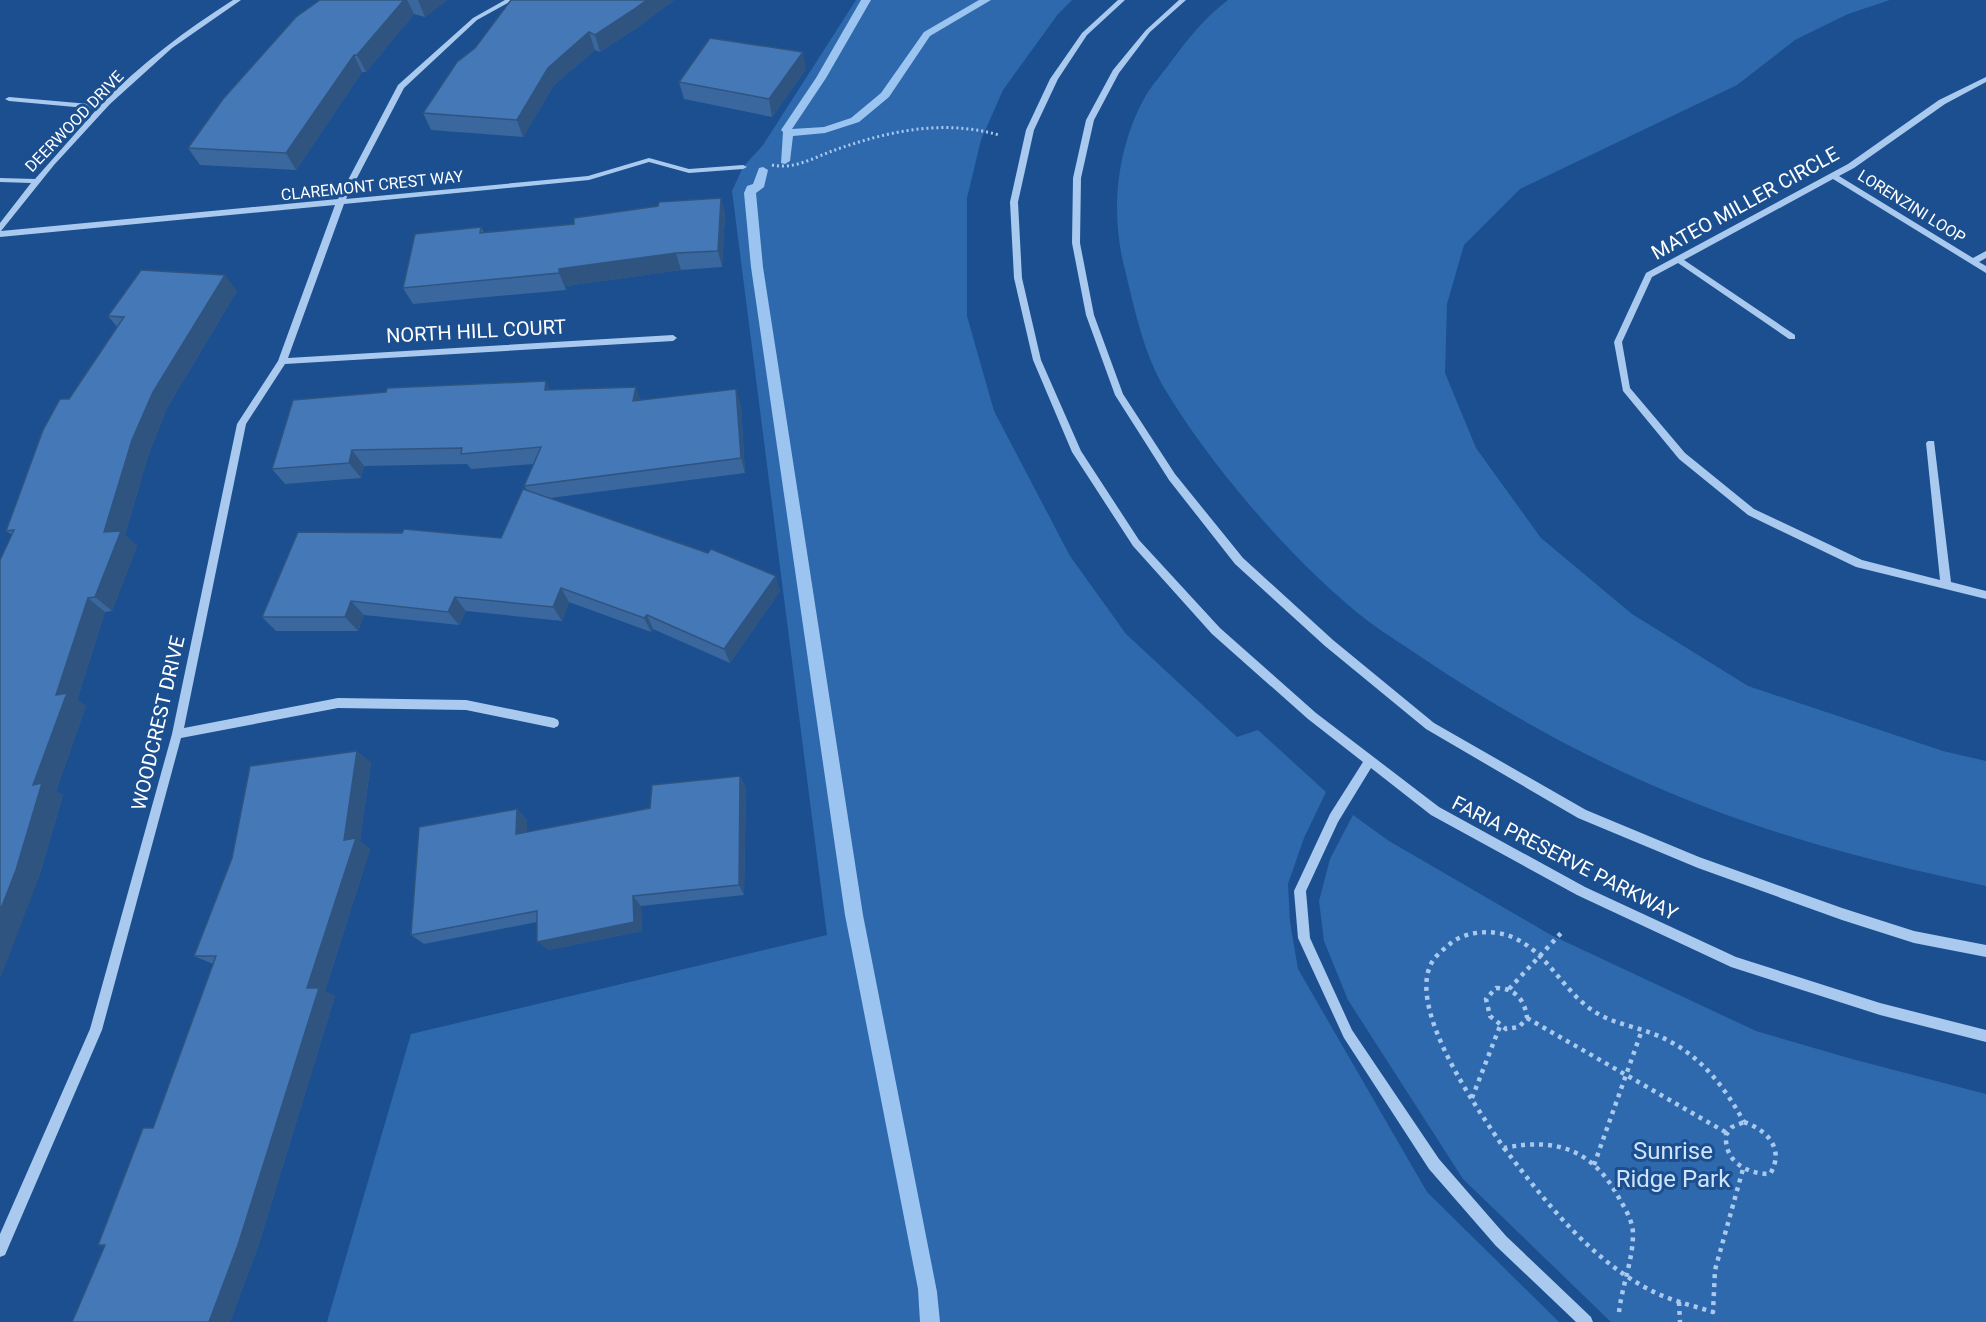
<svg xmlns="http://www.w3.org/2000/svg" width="1986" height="1322" font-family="Roboto,sans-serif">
<rect width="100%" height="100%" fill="#1b4f8f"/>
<g fill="#2e69ad">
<path d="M856 0H1072L1058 14 1003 90 981 140 967 198V316L994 411 1070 556 1126 634 1237 737 1258 730 1326 792 1304 838 1288 884 1290 922 1298 969 1427 1192 1559 1322H327L411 1034 827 935 732 191 743 167 763 145Z"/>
<path d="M1228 0H1890L1848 14 1795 40 1737 85 1520 189 1464 245 1447 304 1445 373 1476 448 1541 538 1632 614 1748 686 1943 751 1986 761V886C1902 868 1819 848 1738 819 1626 780 1519 723 1421 657 1404 645 1385 634 1368 621 1296 565 1213 469 1166 391 1144 355 1135 311 1125 270 1110 214 1116 149 1145 97 1152 85 1162 74 1170 63 1187 40 1205 17 1228 0Z"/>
<path d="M1353 815 1389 841 1551 935 1756 1031 1852 1059 1986 1094V1322H1611L1463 1179 1348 1000 1324 941 1319 901 1330 859Z"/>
</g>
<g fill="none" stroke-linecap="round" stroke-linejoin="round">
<g fill="#9cc4f0" fill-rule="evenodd">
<path d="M861 0H871L826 78 792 129 824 127 851 118 881 93 924 32 979 0H991L930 36 889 97 859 122 825 133 793 136 790 161 785 164 781 163 783 132 781 130 816 78Z"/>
<path d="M763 167 768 170 764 187 756 193 763 267 863 915 937 1292 940 1322H920L918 1289 845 915 751 267 744 193 747 186 753 184 759 168Z"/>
</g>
<path stroke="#a9c9ee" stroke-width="3" stroke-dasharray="2 3" stroke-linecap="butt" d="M772 165C794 170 815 157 835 150 888 131 943 119 999 135"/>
<g stroke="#a9c9ee" stroke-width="4.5" stroke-dasharray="4 5" stroke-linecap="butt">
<path d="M1496 988C1515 988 1525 1000 1527 1018L1519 1027 1506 1029 1490 1016 1486 999Z"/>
<path d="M1509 989 1563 931"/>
<path d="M1527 1018 1727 1133"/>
<path d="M1472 1098 1500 1026"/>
<path d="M1744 1122C1768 1130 1785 1150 1770 1174 1746 1174 1724 1161 1726 1135L1732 1127Z"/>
<path d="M1504 1148C1545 1201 1588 1257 1648 1289 1668 1300 1691 1305 1713 1312L1715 1270 1743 1169"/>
<path d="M1594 1165 1642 1030"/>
<path d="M1679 1302 1680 1322"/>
<path d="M1619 1312C1622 1286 1633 1260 1633 1234 1633 1222 1626 1210 1620 1200 1594 1150 1557 1137 1504 1148 1479 1111 1402 1004 1434 959 1438 954 1445 948 1451 943 1466 931 1494 929 1512 937 1548 952 1563 992 1595 1012 1612 1023 1633 1026 1651 1033 1695 1049 1722 1082 1744 1122"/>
</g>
<g fill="#a9c9ee" fill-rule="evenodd">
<path d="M233 0H241L172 48 110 104 54 165 1 231 338 199 398 85 473 18 505 0H513L477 20 404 88 346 199 588 176 649 158 689 169 743 165 747 167 743 169 689 173 649 162 589 180 344 204 288 358 673 335 677 338 673 341 285 364 246 424 184 728 338 698 466 700 554 718 558 720 559 723 558 726 554 728 466 710 338 708 181 738 102 1030 5 1255 0 1257V1234L90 1029 172 734 237 424 278 361 335 205 0 237V223L31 183 0 182V178L35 179 97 109 9 101 5 99 9 97 101 105C140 64 186 30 233 0Z"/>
<path d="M1118 0H1125L1087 35 1058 79 1034 130 1018 202 1022 278 1041 360 1081 451 1139 540 1220 628 1316 713 1439 807 1585 887 1736 957 1880 1003 1986 1030V1042L1880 1015 1731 967 1577 895 1431 815 1371 768 1338 822 1306 891 1310 938 1352 1030 1439 1159 1506 1236 1591 1317 1593 1322H1576L1496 1246 1429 1169 1344 1038 1298 938 1294 891 1330 814 1363 762 1308 719 1212 634 1133 546 1072 452 1033 360 1014 278 1010 202 1026 130 1050 79 1082 33Z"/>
<path d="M1179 0H1186L1150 32 1119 73 1094 120 1081 178 1080 243 1094 315 1123 394 1175 474 1243 558 1333 640 1434 723 1586 810 1699 857 1842 908 1914 931 1986 945V957L1914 943 1842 920 1698 868 1578 818 1426 729 1325 646 1235 564 1169 480 1115 395 1086 315 1072 243 1073 178 1086 120 1113 70 1146 30Z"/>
<path d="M1986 77V82L1945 104 1854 168 1839 176 1973 258 1986 251V258L1979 262 1986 266V273L1833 179 1684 260 1795 335V339H1789L1678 263 1652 277 1622 342 1630 388 1685 453 1754 509 1862 560 1940 580 1926 443 1928 441H1934L1951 582 1986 591V599L1856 567 1748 515 1679 459 1623 391 1614 342 1646 273 1848 164 1939 100Z"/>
</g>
</g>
<g fill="#3a679d">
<path d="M320 0H447L425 17 414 14 366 72H362L296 170 200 165 188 148Z"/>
<path d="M511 0H674L638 27 600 52 595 50 554 85 523 137 431 130 423 113 475 48Z"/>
<path d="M806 69 772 117 684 99 679 82Z"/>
<path d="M721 198 725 215 722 267 681 270 566 286V290L413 304 403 288 481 227 484 233 574 224Z"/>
<path d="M237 291 167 408 148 456 125 535 137 546 112 611 105 612 77 700 86 706 56 791 63 795 38 880 12 535 6 531 69 399 117 327 108 316Z"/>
<path d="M550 390 640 400 741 405 745 473 550 498 780 591 730 663 653 629 651 632 569 602 562 621 466 611 459 625 364 615 358 631H276L262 617 501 538 527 490 524 486 534 464 471 469 467 464 364 466 361 478 285 484 272 469Z"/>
<path d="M371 762 360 841 370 849 325 991 335 996 258 1247 230 1322H72L105 1246 98 1245 153 1128 213 964 194 956Z"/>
<path d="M740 776 746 788 744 895 641 906 642 931 548 950 537 922 424 944 411 935 517 809 527 820V832L650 808Z"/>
</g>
<g fill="#305480">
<path d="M404 0H407L414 14 366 72 357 55Z"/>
<path d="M418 0H447L425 17Z"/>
<path d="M647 0H674L638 27 600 52 595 35Z"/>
<path d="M589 32 595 50 554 85 523 137 517 120 548 68Z"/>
<path d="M803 52 806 69 772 117 769 99Z"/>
<path d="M354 55 362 72 296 170 286 153Z"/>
<path d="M721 198 725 215 722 267 718 251Z"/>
<path d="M676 253 681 270 566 286V290L559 273V269Z"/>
<path d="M225 275 237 291 167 408 148 456 125 535 137 546 112 611 95 597 104 532 132 440 153 392Z"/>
<path d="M546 381 554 397 545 390Z"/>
<path d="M636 387 642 403 633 401Z"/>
<path d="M736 389 741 405 745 473 741 458Z"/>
<path d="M352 450 364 466 361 478 349 463Z"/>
<path d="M776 576 780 591 730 663 724 649Z"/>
<path d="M561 588 569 602 562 621 553 607Z"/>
<path d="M455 597 466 611 459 625 448 612Z"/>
<path d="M88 598 105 612 77 700 86 706 56 791 63 795 38 880 0 979V911L56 695Z"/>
<path d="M351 601 364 615 358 631 345 617Z"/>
<path d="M647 615 653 629 651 632 644 618Z"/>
<path d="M357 751 371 762 360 841 370 849 325 991 335 996 258 1247 230 1322H209L307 988 344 840Z"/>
<path d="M740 776 746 788 744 895 739 885Z"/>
<path d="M517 809 527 820V845L516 834Z"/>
<path d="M633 896 641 906 642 931 548 950 537 942Z"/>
</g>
<g fill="#4478b7" stroke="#305480" stroke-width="1.5">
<path d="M320 0H404L357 55H354L286 153 188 148 223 99 296 17Z"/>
<path d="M511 0H647L633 10 595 35 589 32 548 68 517 120 423 113 457 62 475 48Z"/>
<path d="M710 38 803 52 769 99 679 82Z"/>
<path d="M721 198 718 251 676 253 559 269V273L403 288 415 234 481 227 480 233 574 224V218L658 206 659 202Z"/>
<path d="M141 270 225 275 153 392 132 440 104 532 121 531 95 597 88 598 56 695 67 693 33 785 42 783 16 870 0 911V560L14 530 6 531 43 430 60 399H69L124 317 108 316Z"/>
<path d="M546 381 545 390 636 387 633 401 736 389 741 458 524 486 541 447 461 454 462 448 352 450 349 463 272 469 293 400 386 392 387 388Z"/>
<path d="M523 489 708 553 711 549 776 576 724 649 647 615 644 618 561 588 553 607 455 597 448 612 351 601 345 617H262L298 532 402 533 404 529 501 538Z"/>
<path d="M357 751 344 840 356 838 307 988H319L238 1245 209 1322H72L105 1245H98L143 1128H153L216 956H194L232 858 250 766Z"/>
<path d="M740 776 739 885 633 896 634 922 537 942V911L411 935 419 827 517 809 516 834 650 808 652 785Z"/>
</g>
<g text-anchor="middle" stroke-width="6" stroke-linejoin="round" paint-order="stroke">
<g font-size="16" fill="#fff" stroke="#1b4f8f">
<text transform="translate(74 121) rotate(-46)" y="6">DEERWOOD DRIVE</text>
<text transform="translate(372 185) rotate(-6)" y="6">CLAREMONT CREST WAY</text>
<text transform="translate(1912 206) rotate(32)" y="6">LORENZINI LOOP</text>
</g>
<g font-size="20" fill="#fff" stroke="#1b4f8f">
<text transform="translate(1745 203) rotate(-29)" y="7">MATEO MILLER CIRCLE</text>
<text transform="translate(476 331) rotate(-3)" y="7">NORTH HILL COURT</text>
<text transform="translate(158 723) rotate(-77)" y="7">WOODCREST DRIVE</text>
<text transform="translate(1565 858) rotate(27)" y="7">FARIA PRESERVE PARKWAY</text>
</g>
<g font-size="24" fill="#cfe3fa" stroke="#1b4f8f">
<text x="1673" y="1159">Sunrise<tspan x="1673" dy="28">Ridge Park</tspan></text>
</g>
</g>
</svg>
